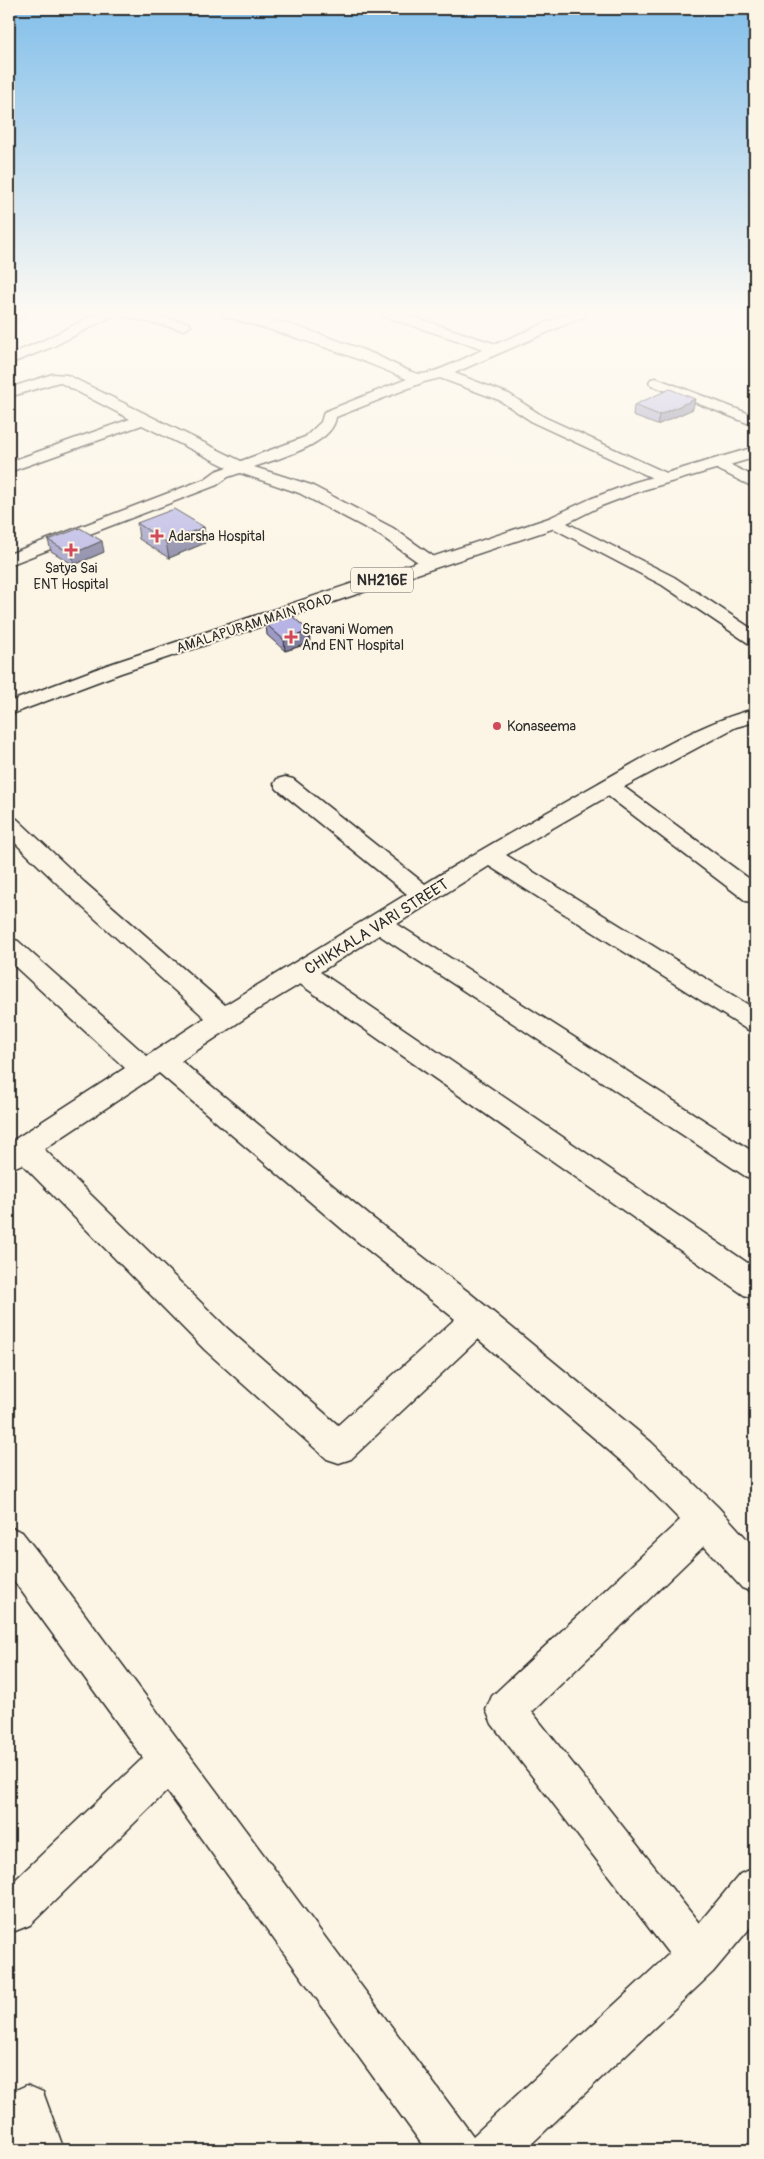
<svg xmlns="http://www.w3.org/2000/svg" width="764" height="2159" font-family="Pangolin,sans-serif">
<rect width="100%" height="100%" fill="#fcf5e5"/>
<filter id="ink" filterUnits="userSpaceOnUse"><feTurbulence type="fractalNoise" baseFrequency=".02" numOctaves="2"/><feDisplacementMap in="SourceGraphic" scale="10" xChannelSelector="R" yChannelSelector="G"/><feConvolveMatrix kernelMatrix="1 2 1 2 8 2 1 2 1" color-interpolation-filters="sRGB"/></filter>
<g filter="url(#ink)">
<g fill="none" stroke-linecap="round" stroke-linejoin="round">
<defs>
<g id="street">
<path d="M9 313H27L25 316 9 322Z"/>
<path d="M98 313H115L113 316 52 347 9 364V355L42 341Z"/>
<path d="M120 313H145L189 323 191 326 184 330 122 316Z"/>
<path d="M221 313C265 313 330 337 371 353 382 357 411 374 420 374 433 375 471 355 484 349L383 316 381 313H401L496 344 569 313H587L585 316 454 373 509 394 544 417 671 475 673 478 671 481H659L534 423 499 400 440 378 424 382 336 417C333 445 276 459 254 467L311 485 393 528 437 559 440 563 437 567 431 568 425 567 381 536 299 493 240 473 228 477 217 485 9 565V554L205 479 216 471 227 467 142 425 9 472V462L130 419 59 382 9 397V388L53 374 67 375 241 461 305 437 321 422 324 412 407 379C345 352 287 334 223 316Z"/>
<path d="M656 378 755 416V426L651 385 649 382 651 379Z"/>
<path d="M721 460 755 477V488L715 468 713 465 715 462Z"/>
<path d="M555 517 674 577 755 631V645L748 643 662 585 549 526 546 522 549 518Z"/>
<path d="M755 709V722L736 727 624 787 755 883V903L746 901 608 796 506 855 755 1009V1032L746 1029 489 866 397 924 755 1153V1180L745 1176 379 935 320 972 755 1268V1299L744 1295 300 984 260 1008 181 1061 370 1216 471 1294 651 1442 718 1507 755 1548V1593L742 1588 704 1546 532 1712 699 1923 740 1874 755 1868V1922L713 1972 525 2150H426L167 1791 30 1925 15 1931 9 1929V1879L14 1881 143 1758 9 1574V1527L22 1532 54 1573 473 2136 669 1954 492 1724 486 1710 492 1696 680 1520 627 1466 478 1339 351 1459 339 1463 327 1459 205 1350 22 1164 9 1170V1143L125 1068 9 961V938L18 941 147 1056 205 1018 68 894 9 837V817L17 819 84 882 225 1005 407 894 277 789 274 784 277 779 285 777 293 779 425 884C481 849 539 817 597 784 645 757 702 722 755 709ZM159 1073 348 1234 455 1319 338 1425 228 1329 44 1149Z"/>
<path d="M27 2085 43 2092 64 2150H16L14 2143 9 2145V2093Z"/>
</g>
<path id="highway" d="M755 447V457L750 459 643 490 601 506 561 526 121 673 9 715V702L107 665 549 518 590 499 632 483Z"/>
</defs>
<use href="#street" stroke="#2b2b2b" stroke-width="3"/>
<use href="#highway" stroke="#2b2b2b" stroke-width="3"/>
<use href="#street" fill="#fcf5e5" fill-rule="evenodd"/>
<use href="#highway" fill="#fcf5e5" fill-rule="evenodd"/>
</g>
<g fill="#9d9bc5" stroke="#2b2b2b">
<path d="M634 405 693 409 657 425 633 416Z"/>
<path d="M137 523 204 527 205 543 169 558 139 539Z"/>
<path d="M48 540 104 552 74 565 51 551Z"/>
<path d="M266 624 309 631 310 643 285 651 267 635Z"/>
</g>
<g fill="#7f7ea0" stroke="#2b2b2b">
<path d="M695 399 693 409 657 425 659 415Z"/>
<path d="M204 527 205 543 169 558 166 542Z"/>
<path d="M102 541 104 552 74 565 72 554Z"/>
<path d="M309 631 310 643 285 651 284 640Z"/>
</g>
<g fill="#b6b4e5" stroke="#2b2b2b">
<path d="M670 389 695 399 659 415 634 405Z"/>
<path d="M174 509 204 527 166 542 137 523Z"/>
<path d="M80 528 102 541 72 554 48 540Z"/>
<path d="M291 615 309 631 284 640 266 624Z"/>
</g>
</g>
<linearGradient id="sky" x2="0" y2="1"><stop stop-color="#83bfea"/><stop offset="0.51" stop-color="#fefaf3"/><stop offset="1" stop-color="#fefaf3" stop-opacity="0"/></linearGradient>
<rect width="764" height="615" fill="url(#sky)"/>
<g fill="#d1495b" stroke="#fcf5e5" stroke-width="2">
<path d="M154.5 528.5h5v5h5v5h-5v5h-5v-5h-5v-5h5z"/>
<path d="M68.5 542.5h5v5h5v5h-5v5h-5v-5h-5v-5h5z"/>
<path d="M288.5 629.5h5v5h5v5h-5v5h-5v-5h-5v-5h5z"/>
<circle cx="497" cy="726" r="5"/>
</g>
<g text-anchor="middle" stroke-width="4" stroke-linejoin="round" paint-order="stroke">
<g font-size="14" fill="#2b2b2b" stroke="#fcf5e5" text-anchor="start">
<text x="168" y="541">Adarsha Hospital</text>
<text x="71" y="573" text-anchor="middle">Satya Sai<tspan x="71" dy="16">ENT Hospital</tspan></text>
<text x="302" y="634">Sravani Women<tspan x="302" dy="16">And ENT Hospital</tspan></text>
<text x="507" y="731">Konaseema</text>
</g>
<g font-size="14" fill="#2b2b2b" stroke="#fcf5e5">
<text transform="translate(254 623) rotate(-18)" y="5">AMALAPURAM MAIN ROAD</text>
</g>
<rect fill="#fcf5e5" stroke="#6a6863" stroke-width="1" x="351" y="567.5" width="62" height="25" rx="4"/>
<g font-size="15" font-weight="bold" fill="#2b2b2b">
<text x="382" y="585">NH216E</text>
</g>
<g font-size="16" fill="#2b2b2b" stroke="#fcf5e5">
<text transform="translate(376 926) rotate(-32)" y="6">CHIKKALA VARI STREET</text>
</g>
</g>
<rect width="764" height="2159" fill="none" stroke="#fcf5e5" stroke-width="30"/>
<rect x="15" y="15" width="734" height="2129" fill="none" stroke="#2b2b2b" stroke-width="2" filter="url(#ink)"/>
</svg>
